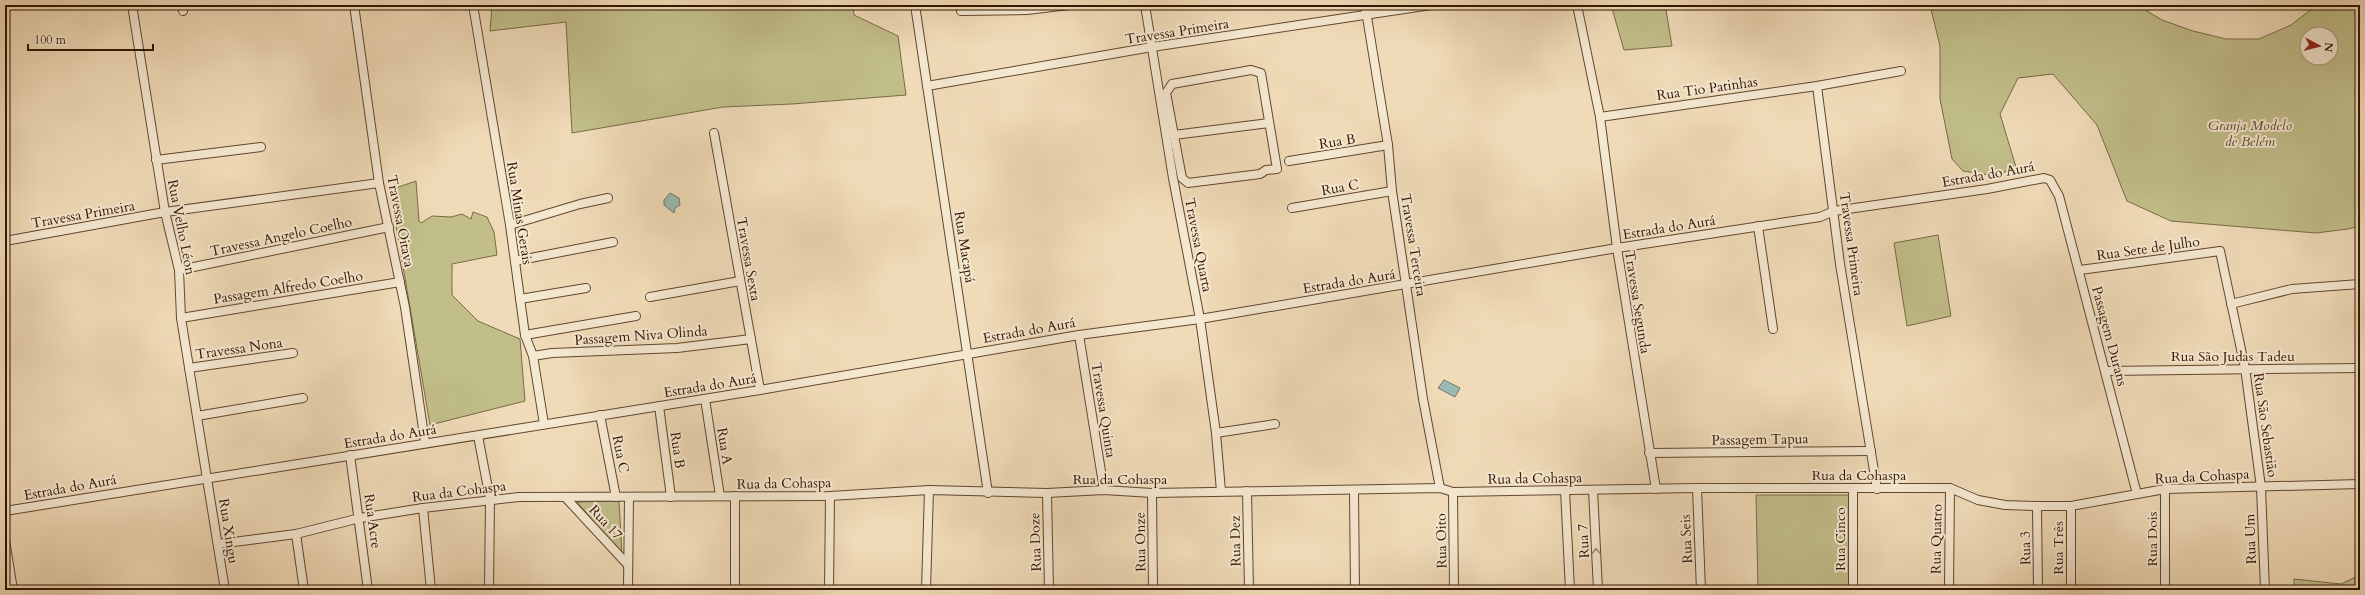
<svg xmlns="http://www.w3.org/2000/svg" width="2365" height="595" font-family="Cardo,serif">
<rect width="100%" height="100%" fill="#f0dbb8"/>
<filter id="stains"><feTurbulence type="fractalNoise" baseFrequency=".005" numOctaves="4"/><feColorMatrix values="0 0 0 0 .2 0 0 0 0 .09 0 0 0 0 .02 0 0 0 .5 -.17"/></filter>
<radialGradient id="worn" r=".72"><stop offset=".6" stop-color="#630" stop-opacity="0"/><stop offset="1" stop-color="#630" stop-opacity=".3"/></radialGradient>
<g fill="#c1be8a" stroke="#7a6a45" fill-rule="evenodd">
<path d="M492 5H853L854 15 898 36 906 95 792 104 723 107 572 133 566 22 490 31Z"/>
<path d="M1611 5H1670L1666 10 1672 46 1624 50Z"/>
<path d="M1930 5H2137L2162 20 2193 31 2226 39H2259L2291 25 2317 5H2360V226L2348 229 2316 233 2171 221 2127 201 2097 125 2053 74 2018 78 2000 114 2016 167 1996 176 1963 171 1952 159 1940 99V46ZM2307 34H2331V58H2307Z"/>
<path d="M416 181 419 221 421 223 432 216 451 217 462 214 471 219 473 212 487 217 494 232 497 255 452 264V295L478 321 520 339 525 401 430 425 390 190Z"/>
<path d="M1938 235 1951 316 1907 326 1894 243Z"/>
<path d="M1756 495H1855L1854 590H1758Z"/>
<path d="M619 501 622 554 577 502Z"/>
<path d="M2360 575V590H2294V579L2341 584Z"/>
</g>
<g fill="#9abbb1" stroke="#70796a">
<path d="M670 193 679 198 680 205 675 208 674 213 664 205V200Z"/>
<path d="M1444 380 1460 388 1455 397 1438 388Z"/>
</g>
<g fill="none" stroke-linecap="round" stroke-linejoin="round">
<defs>
<g id="minor">
<path d="M132 5 165 212 179 270 181 318 225 590"/>
<path d="M182 5 183 11"/>
<path d="M354 5 379 183 405 307 425 442"/>
<path d="M473 5 510 225 525 335 533 356 544 424"/>
<path d="M915 5 988 493"/>
<path d="M1145 5 1173 178 1200 319 1216 433 1221 491"/>
<path d="M1365 5 1388 145 1392 191 1423 399 1440 488"/>
<path d="M1577 5 1600 117 1617 248 1656 489"/>
<path d="M961 11 1027 10 1069 5"/>
<path d="M1251 70 1261 73 1277 169 1266 170 1260 174 1188 183 1182 178 1166 93 1172 84Z"/>
<path d="M927 86 1152 47 1431 5"/>
<path d="M1817 86 1840 264 1877 489"/>
<path d="M1600 117 1817 86 1901 71"/>
<path d="M714 133 760 390"/>
<path d="M1174 135 1269 123"/>
<path d="M156 160 261 147"/>
<path d="M1289 161 1388 145"/>
<path d="M1292 208 1392 191"/>
<path d="M510 225 580 204 608 198"/>
<path d="M1758 226 1773 329"/>
<path d="M5 241 165 212 379 183"/>
<path d="M515 261 613 242"/>
<path d="M179 270 389 227"/>
<path d="M2080 270 2220 251 2245 368 2261 487 2265 590"/>
<path d="M650 297 740 281"/>
<path d="M520 299 586 288"/>
<path d="M2231 304 2292 289 2360 284"/>
<path d="M181 318 400 282"/>
<path d="M525 335 636 316"/>
<path d="M1079 335 1104 490"/>
<path d="M533 356 552 353 677 348 751 339"/>
<path d="M189 368 293 353"/>
<path d="M2106 371 2360 368"/>
<path d="M705 399 720 496"/>
<path d="M659 406 671 497"/>
<path d="M600 415 616 497"/>
<path d="M197 416 303 398"/>
<path d="M1216 433 1275 424"/>
<path d="M478 436 490 499 489 590"/>
<path d="M1649 453 1871 451"/>
<path d="M350 455 368 590"/>
<path d="M1697 488 1701 590"/>
<path d="M2165 489V590"/>
<path d="M1565 490 1570 590"/>
<path d="M1593 490 1598 590"/>
<path d="M1247 491 1249 590"/>
<path d="M1354 491 1355 590"/>
<path d="M1453 492 1454 590"/>
<path d="M1047 493 1049 590"/>
<path d="M1152 493 1153 590"/>
<path d="M735 496V590"/>
<path d="M565 497 628 565"/>
<path d="M2037 506 2038 590"/>
<path d="M423 508 431 590"/>
<path d="M5 511 760 390 1079 335 1200 319 1617 248 1820 217 1834 211 1987 189 2044 178 2050 180 2059 196 2137 494"/>
<path d="M296 534 304 590"/>
<path d="M5 540 13 590"/>
<path d="M218 544 296 534 360 518 423 508 519 497 830 496 929 490 1047 493 1104 490 1152 493 1440 488 1453 492 1697 488H1950L1978 500 2005 505 2037 506H2071L2165 489 2360 484"/>
<path d="M628 590 629 497"/>
<path d="M829 590 830 496"/>
<path d="M926 590 929 490"/>
<path d="M1853 590V488"/>
<path d="M1949 590 1950 488"/>
<path d="M2071 590V506"/>
</g>
</defs>
<use href="#minor" stroke="#62462e" stroke-width="10"/>
<use href="#minor" stroke="#f5e8d1" stroke-width="8"/>
</g>
<defs><path id="oneway-chevron" d="M-2-3.5L2.5 0L-2 3.5" fill="none" stroke-width="1.6" stroke-linecap="round" stroke-linejoin="round"/></defs>
<use stroke="#9d8973" href="#oneway-chevron" transform="translate(1596 551) rotate(-93)"/>
<g text-anchor="middle" stroke-width="4" stroke-linejoin="round" paint-order="stroke">
<g font-size="14" fill="#321500" stroke="#f5e8d1">
<text transform="translate(1177 31) rotate(-9)" y="5">Travessa Primeira</text>
<text transform="translate(1707 88) rotate(-8)" y="5">Rua Tio Patinhas</text>
<text transform="translate(1337 141) rotate(-9)" y="5">Rua B</text>
<text transform="translate(1988 174) rotate(-10)" y="5">Estrada do Aurá</text>
<text transform="translate(1340 187) rotate(-10)" y="5">Rua C</text>
<text transform="translate(520 213) rotate(81)" y="5">Rua Minas Gerais</text>
<text transform="translate(83 214) rotate(-10)" y="5">Travessa Primeira</text>
<text transform="translate(401 221) rotate(79)" y="5">Travessa Oitava</text>
<text transform="translate(182 227) rotate(79)" y="5">Rua Velho Léon</text>
<text transform="translate(1669 227) rotate(-9)" y="5">Estrada do Aurá</text>
<text transform="translate(281 236) rotate(-12)" y="5">Travessa Angelo Coelho</text>
<text transform="translate(1852 244) rotate(82)" y="5">Travessa Primeira</text>
<text transform="translate(1199 245) rotate(79)" y="5">Travessa Quarta</text>
<text transform="translate(1414 245) rotate(81)" y="5">Travessa Terceira</text>
<text transform="translate(965 247) rotate(81)" y="5">Rua Macapá</text>
<text transform="translate(2148 248) rotate(-8)" y="5">Rua Sete de Julho</text>
<text transform="translate(749 259) rotate(80)" y="5">Travessa Sexta</text>
<text transform="translate(1349 281) rotate(-9)" y="5">Estrada do Aurá</text>
<text transform="translate(288 287) rotate(-9)" y="5">Passagem Alfredo Coelho</text>
<text transform="translate(1638 302) rotate(81)" y="5">Travessa Segunda</text>
<text transform="translate(1029 330) rotate(-10)" y="5">Estrada do Aurá</text>
<text transform="translate(641 335) rotate(-4)" y="5">Passagem Niva Olinda</text>
<text transform="translate(2110 336) rotate(75)" y="5">Passagem Durans</text>
<text transform="translate(239 348) rotate(-8)" y="5">Travessa Nona</text>
<text x="2233" y="361">Rua São Judas Tadeu</text>
<text transform="translate(710 385) rotate(-9)" y="5">Estrada do Aurá</text>
<text transform="translate(1104 410) rotate(81)" y="5">Travessa Quinta</text>
<text transform="translate(2266 425) rotate(82)" y="5">Rua São Sebastião</text>
<text transform="translate(390 436) rotate(-9)" y="5">Estrada do Aurá</text>
<text transform="translate(1760 439) rotate(-1)" y="5">Passagem Tapua</text>
<text transform="translate(725 446) rotate(81)" y="5">Rua A</text>
<text transform="translate(678 450) rotate(82)" y="5">Rua B</text>
<text transform="translate(621 454) rotate(79)" y="5">Rua C</text>
<text x="1859" y="480">Rua da Cohaspa</text>
<text transform="translate(2202 476) rotate(-3)" y="5">Rua da Cohaspa</text>
<text transform="translate(1535 478) rotate(-1)" y="5">Rua da Cohaspa</text>
<text x="1120" y="484">Rua da Cohaspa</text>
<text transform="translate(784 483) rotate(-1)" y="5">Rua da Cohaspa</text>
<text transform="translate(70 487) rotate(-10)" y="5">Estrada do Aurá</text>
<text transform="translate(459 491) rotate(-7)" y="5">Rua da Cohaspa</text>
<text transform="translate(373 521) rotate(82)" y="5">Rua Acre</text>
<text transform="translate(606 522) rotate(47)" y="5">Rua 17</text>
<text transform="translate(229 531) rotate(81)" y="5">Rua Xingu</text>
<text transform="translate(1686 539) rotate(-93)" y="5">Rua Seis</text>
<text transform="translate(1840 539) rotate(-90)" y="5">Rua Cinco</text>
<text transform="translate(1936 539) rotate(-89)" y="5">Rua Quatro</text>
<text transform="translate(2152 539) rotate(-90)" y="5">Rua Dois</text>
<text transform="translate(2250 539) rotate(-92)" y="5">Rua Um</text>
<text transform="translate(1235 541) rotate(-91)" y="5">Rua Dez</text>
<text transform="translate(1441 541) rotate(-91)" y="5">Rua Oito</text>
<text transform="translate(1583 541) rotate(-93)" y="5">Rua 7</text>
<text transform="translate(1035 542) rotate(-92)" y="5">Rua Doze</text>
<text transform="translate(1140 542) rotate(-91)" y="5">Rua Onze</text>
<text transform="translate(2025 548) rotate(-91)" y="5">Rua 3</text>
<text transform="translate(2058 548) rotate(-90)" y="5">Rua Três</text>
</g>
<g font-size="14" font-style="italic" fill="#5d4829" stroke="#f5e8d1">
<text x="2250" y="130">Granja Modelo<tspan x="2250" dy="16">de Belém</tspan></text>
</g>
</g>
<rect width="2365" height="595" fill="none" stroke="#f0dbb8" stroke-width="20"/>
<rect x="6" y="6" width="2353" height="583" fill="none" stroke="#321500" stroke-width="2"/>
<rect x="10" y="10" width="2345" height="575" fill="none" stroke="#321500"/>
<g transform="translate(2319 46) rotate(97)"><circle r="19" fill="#f5e8d1" stroke="#a7947d"/>
<path d="M0-3L7 15L0 10L-7 15Z" fill="#8f2418"/>
<text y="-6" font-size="11" font-weight="bold" text-anchor="middle" fill="#321500">N</text>
</g>
<path d="M28 44v6h125v-6" fill="none" stroke="#321500" stroke-width="2"/>
<text x="34" y="44" font-size="12" fill="#321500" stroke="#f5e8d1" stroke-width="3" paint-order="stroke">100 m</text>
<rect width="100%" height="100%" filter="url(#stains)"/>
<rect width="100%" height="100%" fill="url(#worn)"/>
</svg>
